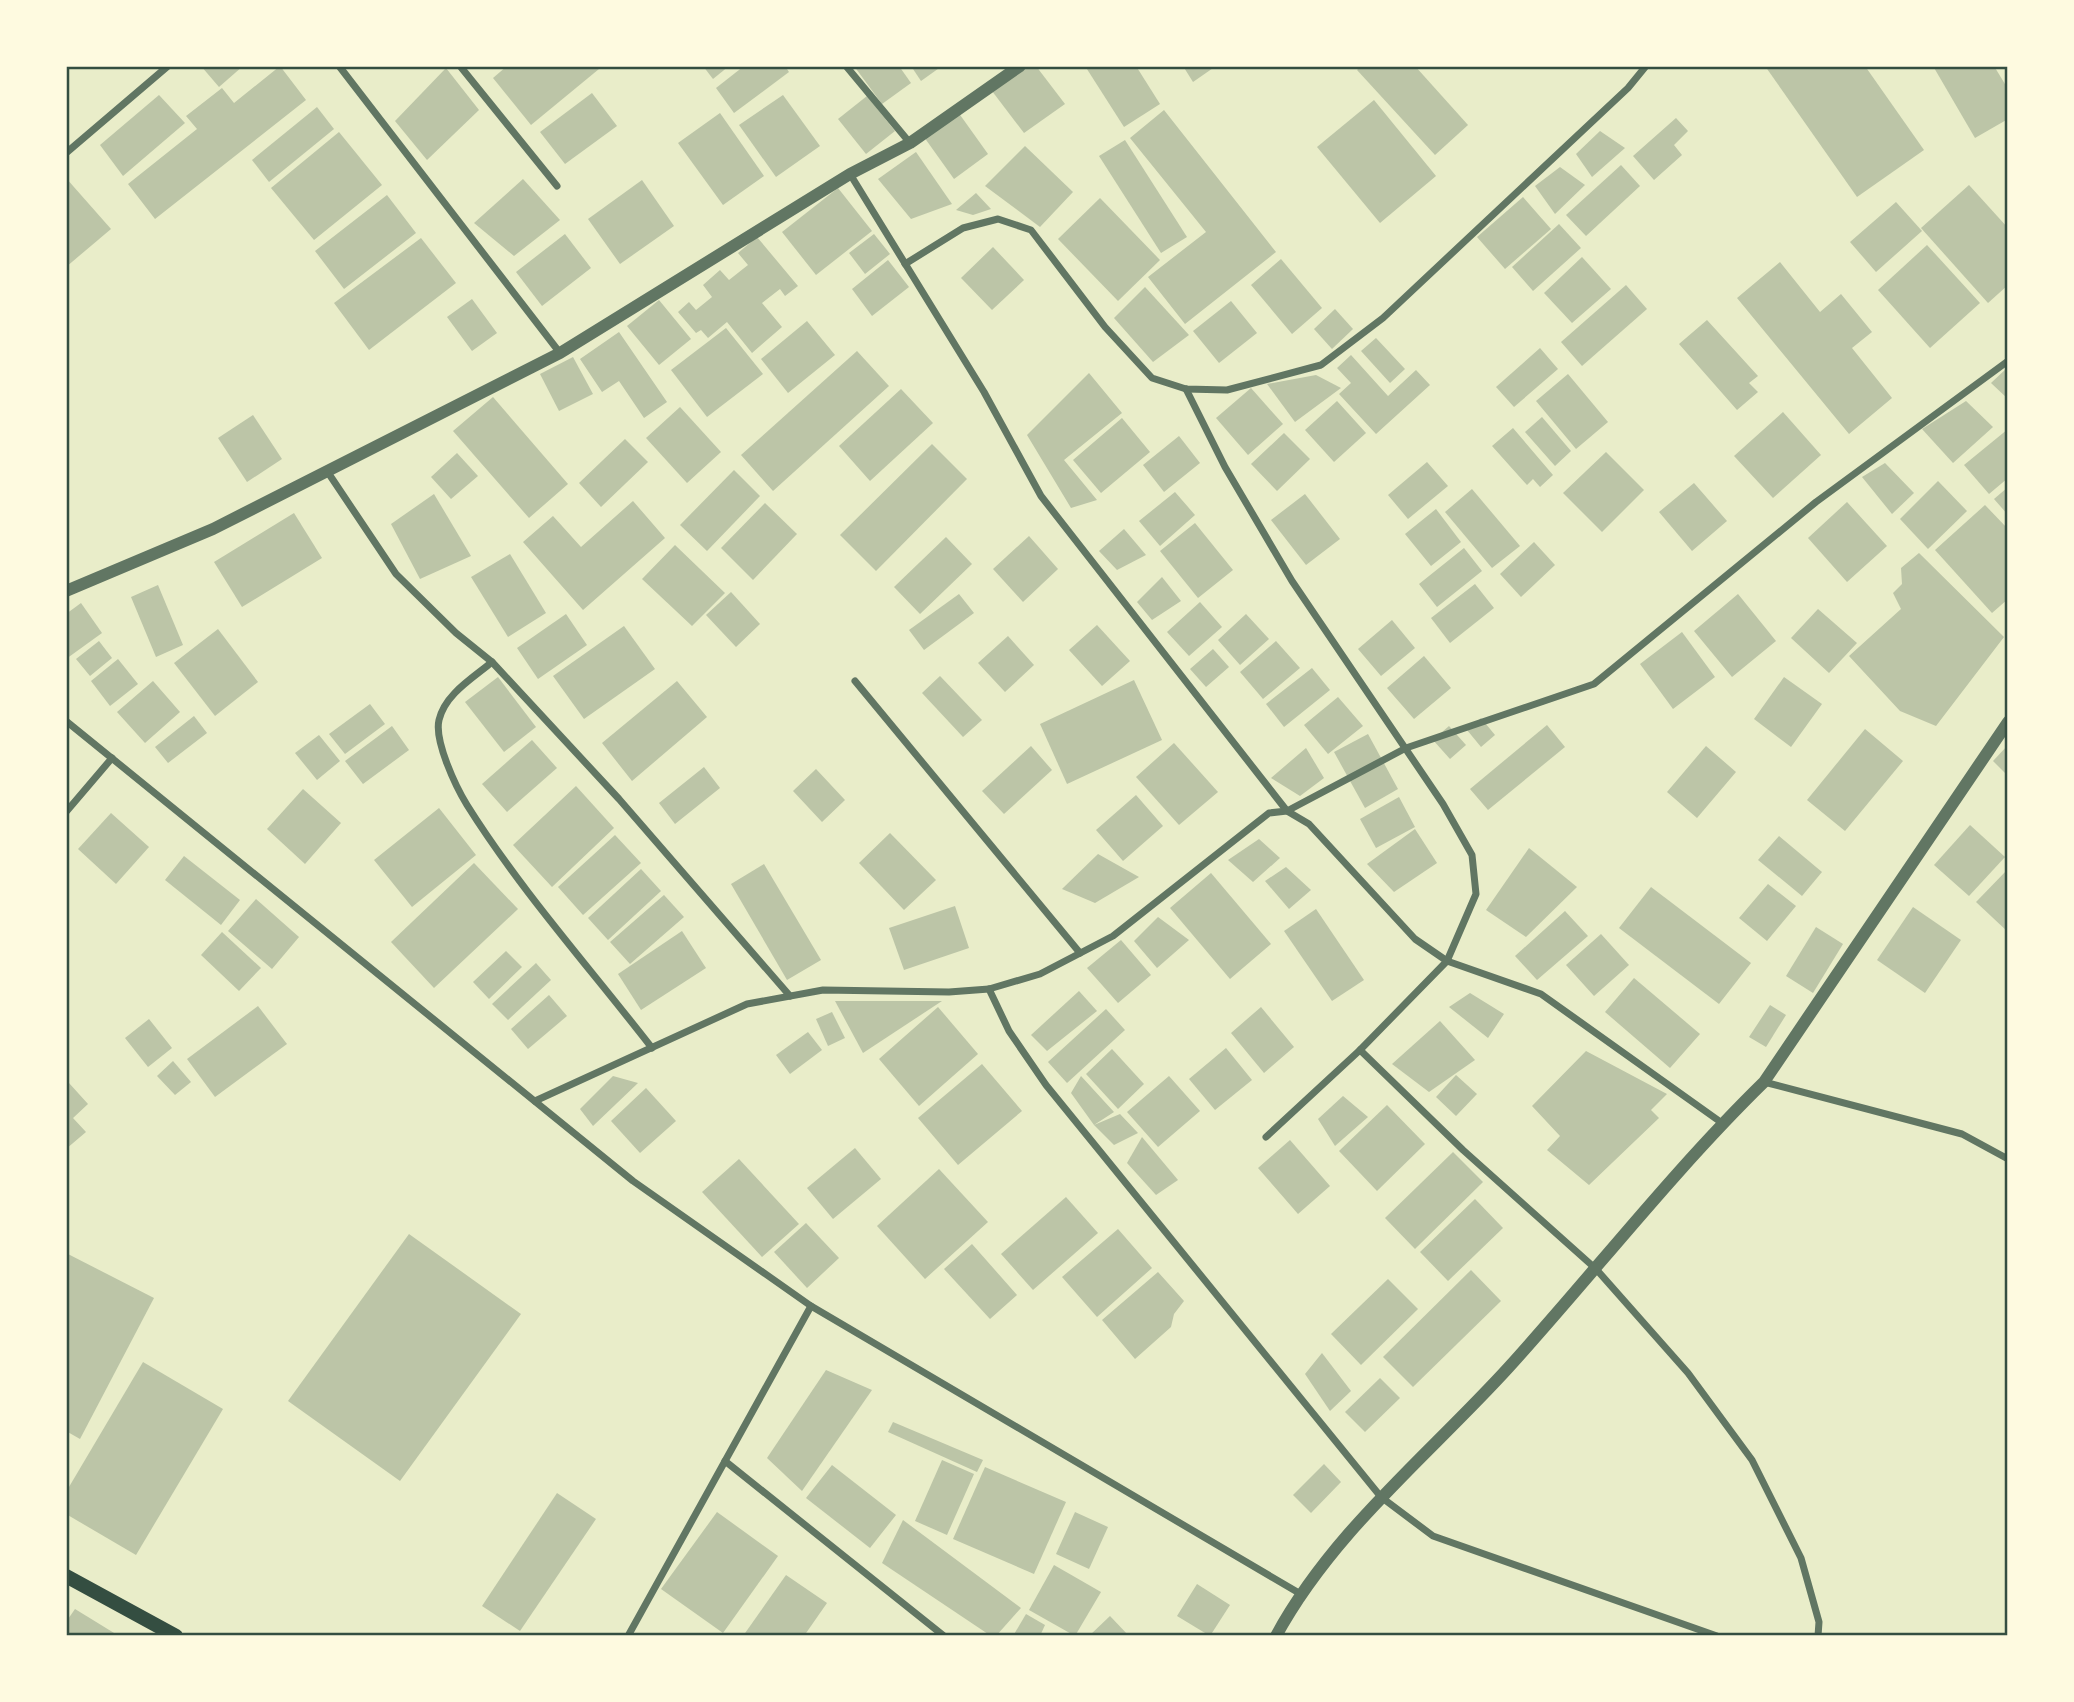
<svg xmlns="http://www.w3.org/2000/svg" width="2074" height="1702" font-family="Jost,sans-serif">
<rect width="100%" height="100%" fill="#e9edc9"/>
<g fill="#bcc5a7">
<path d="M201 66H243L219 87Z"/>
<path d="M280 66 306 100 155 219 128 184 197 129 186 116 222 88 234 103Z"/>
<path d="M507 66H597L599 69 531 125 493 78Z"/>
<path d="M703 66H729L713 79Z"/>
<path d="M744 66H785L789 72 734 113 716 88Z"/>
<path d="M854 66H899L911 83 882 104Z"/>
<path d="M911 66H942L921 81Z"/>
<path d="M1025 66H1036L1065 104 1024 133 992 91Z"/>
<path d="M1085 66H1136L1160 104 1124 127Z"/>
<path d="M1183 66H1216L1193 82Z"/>
<path d="M1361 66H1415L1468 125 1435 155 1357 70Z"/>
<path d="M1765 66H1865L1924 150 1857 197Z"/>
<path d="M1933 66H1994L2008 89V119L1975 138Z"/>
<path d="M446 68 479 110 427 160 395 121Z"/>
<path d="M592 93 617 126 565 164 540 132Z"/>
<path d="M159 95 185 123 123 176 100 145Z"/>
<path d="M783 95 820 146 776 177 739 125Z"/>
<path d="M867 96 895 131 866 154 838 119Z"/>
<path d="M1374 100 1436 176 1380 223 1317 147Z"/>
<path d="M317 107 334 129 269 182 252 160Z"/>
<path d="M1164 110 1276 252 1185 324 1148 277 1206 232 1130 138Z"/>
<path d="M958 112 988 154 954 179 924 137Z"/>
<path d="M720 113 764 176 723 205 678 143Z"/>
<path d="M1676 118 1688 131 1674 145 1682 155 1654 180 1633 156Z"/>
<path d="M1600 131 1625 148 1592 177 1576 154Z"/>
<path d="M339 132 382 185 314 240 271 188Z"/>
<path d="M1125 140 1187 237 1161 253 1099 156Z"/>
<path d="M1025 146 1073 192 1040 227 985 186Z"/>
<path d="M916 152 952 204 911 219 878 179Z"/>
<path d="M1621 165 1640 186 1586 236 1566 215Z"/>
<path d="M1560 167 1585 185 1555 214 1535 186Z"/>
<path d="M66 178 111 229 66 267Z"/>
<path d="M523 179 560 220 514 256 474 223Z"/>
<path d="M642 180 674 226 620 264 588 219Z"/>
<path d="M1969 185 2008 228V285L1988 303 1921 228Z"/>
<path d="M838 188 872 231 816 275 782 232Z"/>
<path d="M976 193 991 209 973 215 956 210Z"/>
<path d="M387 195 416 233 344 289 315 251Z"/>
<path d="M1523 197 1551 229 1505 269 1477 237Z"/>
<path d="M1100 198 1160 260 1118 301 1058 239Z"/>
<path d="M1896 202 1922 231 1876 272 1850 242Z"/>
<path d="M1559 224 1581 248 1533 291 1512 267Z"/>
<path d="M565 234 591 268 542 306 516 272Z"/>
<path d="M874 234 890 254 865 274 849 253Z"/>
<path d="M757 237 798 286 785 296 780 289 762 303 782 327 752 353 727 322 708 338 701 330 696 333 678 312 689 302 696 310 712 297 703 285 720 270 729 280 748 265 738 253Z"/>
<path d="M421 238 456 283 369 350 334 303Z"/>
<path d="M1927 245 1980 303 1930 348 1878 290Z"/>
<path d="M993 247 1024 280 992 310 961 278Z"/>
<path d="M1582 257 1611 289 1572 323 1544 293Z"/>
<path d="M1281 259 1322 308 1292 334 1251 285Z"/>
<path d="M888 260 909 287 872 316 852 289Z"/>
<path d="M1780 262 1820 312 1841 294 1872 332 1852 348 1892 398 1849 434 1737 298Z"/>
<path d="M1626 285 1647 309 1582 366 1561 342Z"/>
<path d="M1145 287 1189 335 1153 362 1114 318Z"/>
<path d="M472 299 497 333 472 351 447 317Z"/>
<path d="M659 300 691 339 659 365 627 326Z"/>
<path d="M1231 301 1257 333 1219 363 1193 331Z"/>
<path d="M1335 309 1353 329 1332 349 1314 329Z"/>
<path d="M1707 320 1758 376 1749 383 1758 392 1737 410 1679 344Z"/>
<path d="M807 321 835 355 788 393 761 359Z"/>
<path d="M726 328 763 374 707 417 671 370Z"/>
<path d="M619 332 667 402 644 418 619 381 602 392 580 359Z"/>
<path d="M1376 338 1405 369 1390 383 1361 351Z"/>
<path d="M1540 348 1558 369 1514 407 1496 387Z"/>
<path d="M857 351 889 386 773 491 741 455Z"/>
<path d="M1351 355 1388 396 1416 370 1430 385 1376 434 1339 394 1351 383 1337 368Z"/>
<path d="M573 357 593 394 559 411 540 374Z"/>
<path d="M2008 367V399L1991 383Z"/>
<path d="M1089 373 1122 413 1064 460 1097 500 1071 508 1027 435Z"/>
<path d="M1568 374 1608 422 1576 449 1536 401Z"/>
<path d="M1316 375 1341 388 1295 422 1267 384Z"/>
<path d="M1251 388 1283 424 1248 455 1216 418Z"/>
<path d="M901 389 933 423 870 481 839 446Z"/>
<path d="M493 397 568 484 529 518 453 431Z"/>
<path d="M1337 401 1366 433 1334 462 1305 430Z"/>
<path d="M1966 401 1993 427 1953 463 1922 429Z"/>
<path d="M680 407 721 452 687 483 646 438Z"/>
<path d="M1783 412 1821 455 1773 498 1734 456Z"/>
<path d="M253 415 282 459 247 482 218 438Z"/>
<path d="M1542 417 1571 451 1555 466 1525 432Z"/>
<path d="M1122 418 1150 452 1101 493 1073 460Z"/>
<path d="M1513 428 1553 475 1540 487 1533 479 1527 485 1492 446Z"/>
<path d="M2008 429V478L1989 494 1964 465Z"/>
<path d="M1284 433 1310 459 1277 491 1251 464Z"/>
<path d="M1179 436 1200 463 1164 492 1143 465Z"/>
<path d="M625 439 648 462 601 507 579 483Z"/>
<path d="M932 444 967 479 876 571 840 535Z"/>
<path d="M1606 452 1644 490 1602 532 1563 493Z"/>
<path d="M457 453 478 476 451 499 431 477Z"/>
<path d="M1427 462 1448 486 1408 519 1388 495Z"/>
<path d="M1885 463 1914 493 1892 514 1862 477Z"/>
<path d="M734 470 760 496 707 551 680 525Z"/>
<path d="M1938 481 1967 511 1928 549 1900 519Z"/>
<path d="M1694 483 1727 521 1692 551 1659 512Z"/>
<path d="M2008 487V515L1994 499Z"/>
<path d="M1472 489 1520 546 1492 568 1445 512Z"/>
<path d="M1175 492 1195 515 1160 546 1139 521Z"/>
<path d="M434 494 471 556 420 579 391 524Z"/>
<path d="M1305 494 1340 539 1306 565 1271 520Z"/>
<path d="M633 501 665 538 583 610 523 542 553 516 581 547Z"/>
<path d="M1847 502 1887 546 1847 582 1808 538Z"/>
<path d="M765 503 797 534 753 580 721 548Z"/>
<path d="M1985 505 2008 529V599L1992 613 1935 550Z"/>
<path d="M1436 509 1461 542 1431 566 1405 534Z"/>
<path d="M294 513 322 558 242 607 214 562Z"/>
<path d="M1195 523 1233 570 1198 598 1160 551Z"/>
<path d="M1124 529 1146 555 1117 570 1099 551Z"/>
<path d="M1029 536 1058 569 1023 602 993 569Z"/>
<path d="M946 537 972 564 920 614 894 587Z"/>
<path d="M1534 542 1555 565 1521 597 1500 574Z"/>
<path d="M675 545 725 593 692 626 642 579Z"/>
<path d="M1464 548 1482 571 1437 607 1419 584Z"/>
<path d="M1919 553 2004 637 1936 726 1900 711 1849 656 1901 609 1893 593 1902 584 1901 568Z"/>
<path d="M510 554 546 613 508 637 471 577Z"/>
<path d="M1162 577 1181 601 1152 620 1137 602Z"/>
<path d="M1475 584 1494 608 1450 643 1431 618Z"/>
<path d="M158 585 183 645 156 657 131 597Z"/>
<path d="M731 592 760 624 736 647 706 615Z"/>
<path d="M959 594 974 613 924 650 909 630Z"/>
<path d="M1738 594 1776 641 1732 677 1694 631Z"/>
<path d="M1200 602 1222 627 1189 656 1167 632Z"/>
<path d="M81 603 102 633 66 659V614Z"/>
<path d="M1818 609 1857 643 1829 673 1791 638Z"/>
<path d="M566 614 587 645 538 679 517 648Z"/>
<path d="M1246 614 1269 639 1240 665 1218 640Z"/>
<path d="M1392 620 1415 648 1381 676 1358 649Z"/>
<path d="M1097 625 1130 661 1102 686 1069 650Z"/>
<path d="M624 626 655 669 584 719 553 676Z"/>
<path d="M218 629 258 682 215 716 174 663Z"/>
<path d="M1682 632 1715 677 1673 709 1640 664Z"/>
<path d="M1008 636 1034 665 1005 692 978 663Z"/>
<path d="M99 641 112 658 90 676 76 659Z"/>
<path d="M1276 641 1300 668 1263 699 1240 672Z"/>
<path d="M1213 649 1229 667 1206 687 1190 669Z"/>
<path d="M1424 656 1451 688 1414 719 1387 688Z"/>
<path d="M118 659 138 684 110 706 91 681Z"/>
<path d="M1312 668 1330 690 1284 727 1266 704Z"/>
<path d="M940 676 982 720 963 737 922 693Z"/>
<path d="M498 677 536 727 504 752 465 702Z"/>
<path d="M1784 677 1822 704 1791 747 1754 719Z"/>
<path d="M1134 680 1162 740 1067 784 1040 724Z"/>
<path d="M153 681 180 712 145 743 117 712Z"/>
<path d="M677 681 707 717 632 781 602 743Z"/>
<path d="M1338 697 1363 726 1328 754 1304 725Z"/>
<path d="M370 704 385 724 345 754 329 734Z"/>
<path d="M194 716 207 733 168 763 155 747Z"/>
<path d="M1481 718 1495 735 1481 747 1467 730Z"/>
<path d="M1547 725 1565 747 1488 810 1470 789Z"/>
<path d="M392 726 409 750 363 784 345 761Z"/>
<path d="M1449 726 1466 745 1450 759 1433 740Z"/>
<path d="M1865 729 1903 761 1845 831 1807 800Z"/>
<path d="M1368 734 1398 789 1365 808 1334 752Z"/>
<path d="M319 735 340 761 317 780 295 753Z"/>
<path d="M532 740 557 768 507 812 482 784Z"/>
<path d="M1174 743 1218 792 1179 825 1136 777Z"/>
<path d="M2008 745V776L1993 761Z"/>
<path d="M1031 746 1052 770 1004 814 982 791Z"/>
<path d="M1706 746 1736 772 1697 818 1667 792Z"/>
<path d="M1306 748 1324 778 1300 796 1271 778Z"/>
<path d="M704 767 720 788 675 824 659 803Z"/>
<path d="M816 769 845 800 822 822 793 791Z"/>
<path d="M576 786 614 828 552 887 513 845Z"/>
<path d="M303 789 341 823 305 864 267 829Z"/>
<path d="M1136 795 1163 826 1123 861 1096 830Z"/>
<path d="M1399 797 1415 827 1376 848 1360 819Z"/>
<path d="M439 808 476 855 412 907 374 860Z"/>
<path d="M111 813 149 847 116 884 78 849Z"/>
<path d="M1970 825 2005 857 1969 896 1934 865Z"/>
<path d="M1415 829 1437 863 1394 892 1367 864Z"/>
<path d="M890 833 936 880 904 910 859 863Z"/>
<path d="M615 835 641 863 583 915 558 887Z"/>
<path d="M1779 836 1822 872 1802 896 1758 860Z"/>
<path d="M1259 839 1280 858 1253 882 1228 860Z"/>
<path d="M1529 848 1577 887 1526 937 1486 910Z"/>
<path d="M1098 854 1139 877 1095 903 1062 889Z"/>
<path d="M184 856 240 900 221 925 165 880Z"/>
<path d="M474 863 518 909 434 988 391 942Z"/>
<path d="M764 864 821 960 787 980 731 884Z"/>
<path d="M1286 867 1311 890 1289 909 1265 881Z"/>
<path d="M641 869 661 891 608 940 588 918Z"/>
<path d="M2008 869V932L1976 902Z"/>
<path d="M1211 873 1271 944 1230 979 1170 908Z"/>
<path d="M1768 884 1796 906 1767 941 1739 918Z"/>
<path d="M1651 887 1751 963 1719 1004 1619 928Z"/>
<path d="M664 895 684 917 630 964 610 942Z"/>
<path d="M256 899 299 937 272 969 228 931Z"/>
<path d="M955 906 969 948 904 970 889 928Z"/>
<path d="M1913 907 1961 940 1925 993 1877 960Z"/>
<path d="M1316 909 1364 980 1332 1001 1284 931Z"/>
<path d="M1565 911 1588 936 1537 980 1515 956Z"/>
<path d="M1158 917 1189 940 1157 968 1134 941Z"/>
<path d="M1816 927 1843 944 1813 993 1786 976Z"/>
<path d="M682 931 706 968 641 1010 618 974Z"/>
<path d="M222 932 261 968 239 991 201 955Z"/>
<path d="M1601 934 1629 965 1594 996 1566 965Z"/>
<path d="M1121 940 1151 975 1118 1003 1087 968Z"/>
<path d="M506 951 522 967 489 999 473 982Z"/>
<path d="M536 963 551 980 508 1020 492 1004Z"/>
<path d="M1634 978 1700 1034 1670 1068 1605 1012Z"/>
<path d="M1079 991 1097 1011 1047 1051 1031 1035Z"/>
<path d="M1470 993 1504 1014 1488 1038 1449 1007Z"/>
<path d="M549 995 567 1016 528 1049 511 1029Z"/>
<path d="M835 1001H942L863 1053Z"/>
<path d="M1770 1005 1786 1015 1766 1047 1749 1037Z"/>
<path d="M258 1006 287 1044 215 1097 187 1059Z"/>
<path d="M938 1007 978 1054 919 1106 879 1059Z"/>
<path d="M1261 1007 1294 1047 1264 1073 1231 1033Z"/>
<path d="M1106 1009 1125 1030 1067 1083 1048 1062Z"/>
<path d="M832 1012 845 1038 828 1046 816 1019Z"/>
<path d="M149 1019 172 1048 148 1067 125 1038Z"/>
<path d="M1440 1021 1475 1060 1429 1092 1392 1064Z"/>
<path d="M808 1032 822 1050 790 1074 776 1055Z"/>
<path d="M1226 1048 1252 1080 1215 1110 1189 1079Z"/>
<path d="M1112 1049 1144 1084 1118 1109 1086 1074Z"/>
<path d="M1586 1051 1667 1094 1651 1110 1659 1118 1589 1185 1547 1150 1560 1136 1532 1106Z"/>
<path d="M173 1061 191 1082 175 1095 157 1076Z"/>
<path d="M982 1064 1022 1111 958 1165 918 1118Z"/>
<path d="M1456 1075 1477 1094 1456 1116 1436 1097Z"/>
<path d="M613 1076 638 1083 593 1126 580 1109Z"/>
<path d="M1081 1076 1114 1112 1094 1125 1120 1114 1138 1133 1114 1145 1094 1125 1071 1093Z"/>
<path d="M1169 1076 1200 1111 1158 1147 1127 1112Z"/>
<path d="M69 1083 88 1104 73 1118 86 1132 66 1149V1085Z"/>
<path d="M646 1088 676 1121 640 1153 611 1121Z"/>
<path d="M1343 1096 1368 1117 1335 1146 1318 1119Z"/>
<path d="M1387 1105 1425 1144 1377 1191 1339 1151Z"/>
<path d="M1142 1137 1178 1180 1156 1195 1127 1163Z"/>
<path d="M1290 1140 1330 1186 1298 1214 1258 1168Z"/>
<path d="M855 1148 881 1179 833 1219 807 1188Z"/>
<path d="M1453 1152 1483 1182 1415 1249 1385 1218Z"/>
<path d="M739 1159 799 1224 762 1257 702 1192Z"/>
<path d="M939 1169 988 1222 925 1279 877 1226Z"/>
<path d="M1066 1197 1098 1233 1033 1290 1001 1254Z"/>
<path d="M1475 1199 1503 1228 1448 1281 1420 1252Z"/>
<path d="M806 1223 839 1258 807 1288 774 1252Z"/>
<path d="M1118 1229 1152 1268 1097 1317 1062 1277Z"/>
<path d="M409 1234 521 1314 400 1481 288 1401Z"/>
<path d="M972 1244 1017 1295 990 1319 944 1269Z"/>
<path d="M66 1253 154 1298 80 1439 66 1431Z"/>
<path d="M1471 1270 1501 1301 1413 1387 1383 1357Z"/>
<path d="M1158 1272 1184 1301 1174 1314 1171 1327 1135 1359 1102 1320Z"/>
<path d="M1388 1279 1418 1309 1361 1365 1331 1334Z"/>
<path d="M1322 1353 1351 1391 1330 1411 1305 1374Z"/>
<path d="M143 1362 223 1409 136 1555 66 1514V1492Z"/>
<path d="M826 1370 872 1390 802 1491 767 1458Z"/>
<path d="M1380 1378 1400 1398 1365 1432 1345 1412Z"/>
<path d="M893 1422 983 1460 977 1472 888 1432Z"/>
<path d="M942 1460 974 1474 947 1535 915 1521Z"/>
<path d="M1324 1464 1341 1482 1311 1513 1293 1495Z"/>
<path d="M832 1465 896 1515 870 1548 806 1498Z"/>
<path d="M985 1467 1066 1502 1034 1574 953 1539Z"/>
<path d="M557 1493 596 1519 520 1631 482 1606Z"/>
<path d="M717 1512 778 1556 723 1633 661 1589Z"/>
<path d="M1075 1512 1108 1527 1089 1569 1056 1554Z"/>
<path d="M903 1520 1021 1608 996 1636H991L882 1563Z"/>
<path d="M1054 1565 1101 1592 1075 1636 1029 1610Z"/>
<path d="M786 1575 827 1603 804 1636H743Z"/>
<path d="M1197 1584 1230 1605 1210 1636 1177 1616Z"/>
<path d="M75 1609 119 1636H66V1622Z"/>
<path d="M1026 1614 1045 1625 1040 1636H1013Z"/>
<path d="M1110 1616 1129 1636H1089Z"/>
</g>
<g fill="none" stroke-linecap="round" stroke-linejoin="round">
<g stroke="#617663" stroke-width="7">
<path d="M339 66 560 353"/>
<path d="M460 66 557 186"/>
<path d="M846 66 910 143"/>
<path d="M66 153 168 66"/>
<path d="M850 174 984 392 1041 496 1287 811 1309 824 1415 939 1447 961 1541 994 1722 1123"/>
<path d="M905 264 963 228 998 219 1031 230 1105 327 1152 378 1186 389 1227 390 1321 365 1383 318 1628 88 1646 66"/>
<path d="M1186 389 1225 467 1292 581 1443 804 1472 855 1476 894 1447 961 1360 1050 1266 1137"/>
<path d="M327 471 396 574 456 633 492 662 619 799 790 996"/>
<path d="M492 662C473 678 445 694 439 720 434 741 456 787 467 805 521 891 590 968 652 1048"/>
<path d="M855 681 1080 953"/>
<path d="M66 721 633 1181 811 1306 1299 1593"/>
<path d="M66 812 112 758"/>
<path d="M989 989 1009 1031 1046 1085 1381 1497 1433 1536 1717 1636"/>
<path d="M1360 1050 1463 1150 1596 1269 1688 1373 1752 1460 1801 1558 1819 1622 1818 1636"/>
<path d="M1764 1082 1962 1134 2008 1159"/>
<path d="M535 1101 747 1004 823 990 949 992 989 989 1040 974 1113 936 1269 813 1287 811 1406 748 1594 684 1816 502 2008 361"/>
<path d="M725 1461 944 1636"/>
<path d="M628 1636 811 1306"/>
</g>
<g stroke="#617663" stroke-width="12">
<path d="M66 591 213 529 560 353 850 174 910 143 1020 66"/>
<path d="M1276 1636C1333 1531 1429 1455 1509 1367 1594 1273 1673 1171 1764 1082L2008 722"/>
</g>
<path stroke="#344e41" stroke-width="14" d="M66 1576 176 1636"/>
</g>
<rect width="2074" height="1702" fill="none" stroke="#fefae0" stroke-width="136"/>
<rect x="68" y="68" width="1938" height="1566" fill="none" stroke="#344e41" stroke-width="2.5"/>
</svg>
